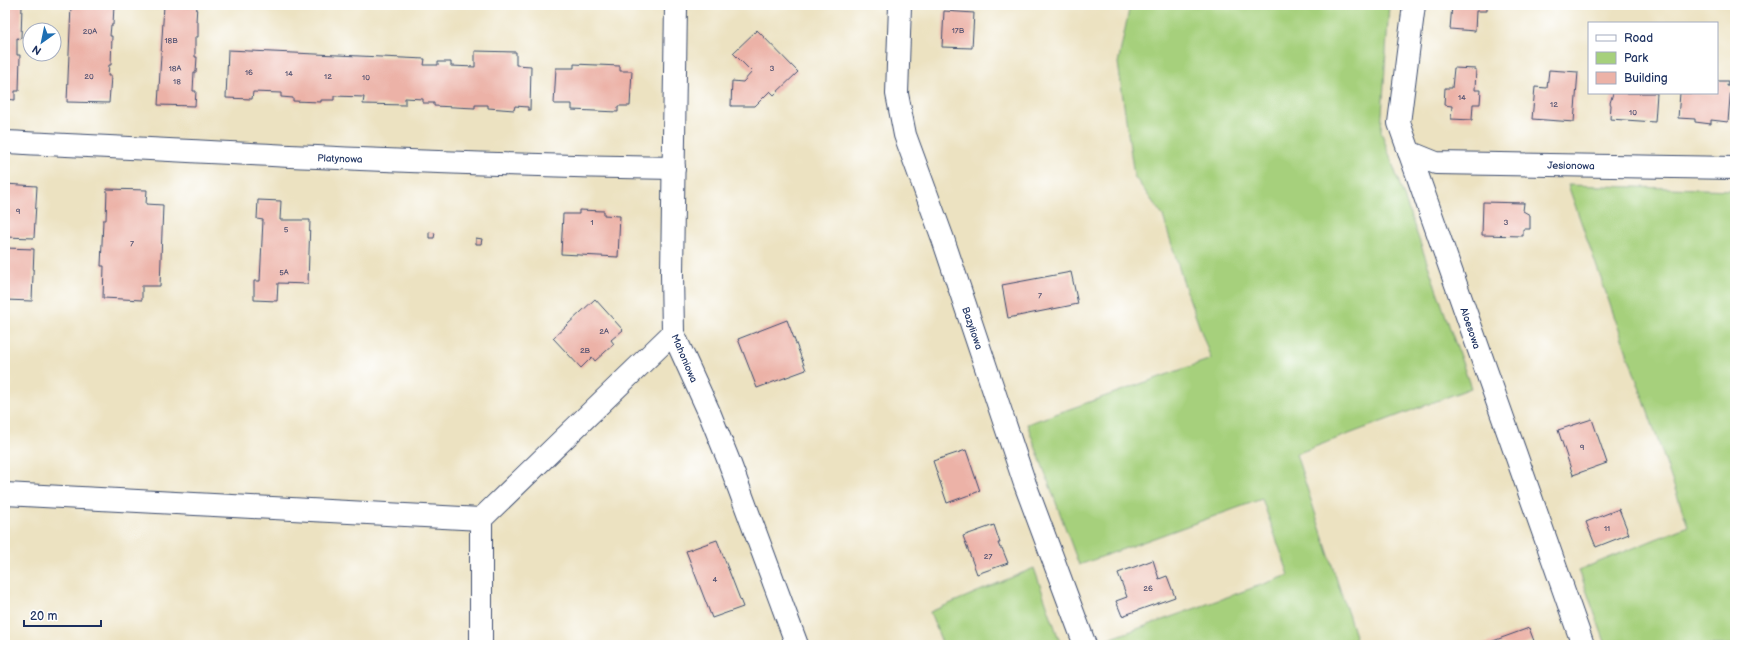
<svg xmlns="http://www.w3.org/2000/svg" width="1740" height="650" font-family="'Balsamiq Sans',sans-serif">
<rect width="100%" height="100%" fill="#fff"/>
<filter id="ink" filterUnits="userSpaceOnUse"><feTurbulence type="fractalNoise" baseFrequency=".025" numOctaves="2"/><feDisplacementMap in="SourceGraphic" scale="8" xChannelSelector="R" yChannelSelector="G"/><feConvolveMatrix kernelMatrix="1 2 1 2 8 2 1 2 1" color-interpolation-filters="sRGB"/></filter>
<filter id="wash" filterUnits="userSpaceOnUse"><feTurbulence type="fractalNoise" baseFrequency=".012" numOctaves="4" result="noise"/><feDisplacementMap in="SourceGraphic" scale="16" xChannelSelector="R" yChannelSelector="G"/><feGaussianBlur stdDeviation="0.9" result="paint"/><feColorMatrix in="noise" values="0 0 0 0 0 0 0 0 0 0 0 0 0 0 0 0 0 1.4 0 .05"/><feComposite in="paint" operator="in"/></filter>
<g filter="url(#wash)">
<rect width="100%" height="100%" fill="#ece2c1"/>
<g fill="#a6d07c" stroke="#60806d">
<path d="M1130 5H1389L1381 131 1471 388 1296 454 1358 645H1105L1103 641 1289 575 1262 499 1079 565 1027 424 1211 359 1183 281 1163 216 1134 176 1118 63Z"/>
<path d="M1568 185 1735 190V645H1606L1579 570 1688 526Z"/>
<path d="M1034 568 1061 645H943L930 612Z"/>
</g>
<g id="blocks">
<g fill="#ecb2a7">
<path d="M5 5H22L21 39 17 38V55H20L19 91H15V100L5 99Z"/>
<path d="M71 5H114L113 25H111L110 36H112L111 65H109L108 76H111L109 103 67 102Z"/>
<path d="M164 5H197L196 22H198V37H195V57H197L196 72H194L193 91H196L195 106 158 105Z"/>
<path d="M1452 5H1487V11H1476L1475 31 1450 29Z"/>
<path d="M944 11 974 13 972 48 942 47Z"/>
<path d="M757 30 798 72 774 95 770 91 755 106H731L732 81 743 82 752 72 733 53Z"/>
<path d="M228 50 425 59 424 65H438V62H451V66L475 67V51L516 52V65L531 66 530 110H528V107L515 106 514 110 488 108V105H475V108L434 106V103H423V99L405 98V105L363 104 364 97 334 96V100H321V102L293 101V98L281 97V93L253 92 252 99 226 98Z"/>
<path d="M574 64 620 66V71H632L630 106H618V112L572 110V104H554L556 68H574Z"/>
<path d="M1454 68 1476 69 1475 90H1481L1480 104H1473L1472 120 1451 119 1452 106 1444 105 1445 88H1452Z"/>
<path d="M1549 70 1578 72 1574 122 1532 119 1535 87 1547 88Z"/>
<path d="M1717 81H1728L1727 86H1731L1728 122 1711 120V124L1695 122V119L1678 118 1680 93H1717Z"/>
<path d="M1613 93H1657L1655 122 1610 119 1611 105 1610 103Z"/>
<path d="M5 184 37 186 34 238 5 237Z"/>
<path d="M107 189 147 190 146 204 163 205 160 286H142V300L103 298 104 266H101L103 220H106Z"/>
<path d="M258 200 281 201 280 220H310L308 284 278 283 277 301 254 300V281H260L263 220 257 219Z"/>
<path d="M1483 202 1524 203 1523 211 1530 215V229H1523V236L1482 235Z"/>
<path d="M579 210 604 211V215L620 216 618 257 561 254 563 214H579Z"/>
<path d="M429 232 435 233 434 238H429Z"/>
<path d="M476 238 482 239 481 244H476Z"/>
<path d="M5 248 34 249 32 301 5 300Z"/>
<path d="M1071 272 1078 304 1008 318 1002 285Z"/>
<path d="M595 299 623 330 611 340 614 344 595 361 592 357 581 368 553 338Z"/>
<path d="M787 320 806 370 757 388 738 339Z"/>
<path d="M1592 419 1607 463 1573 475 1558 430Z"/>
<path d="M966 450 980 491 947 503 933 461Z"/>
<path d="M1619 509 1629 534 1596 547 1586 522Z"/>
<path d="M994 525 1000 543H998L1000 548H1002L1008 563 977 574 963 536Z"/>
<path d="M717 540 743 607 712 618 686 551Z"/>
<path d="M1153 560 1159 579 1167 576 1175 597 1122 616 1116 601 1127 597 1118 573Z"/>
<path d="M1529 628 1534 641 1523 645H1482Z"/>
</g>
</g>
</g>
<g filter="url(#ink)">
<use href="#blocks" fill-opacity="0" stroke="#3a4a6d" stroke-width="1"/>
<g fill="none" stroke-linecap="round" stroke-linejoin="round">
<defs>
<g id="street">
<path d="M676 5 672 273 673 333 709 412 730 464 797 645"/>
<path d="M900 5 897 94 905 135 943 239 1025 484 1085 645"/>
<path d="M1414 5 1399 123 1583 645"/>
<path d="M5 142C228 153 451 165 674 168"/>
<path d="M1409 152 1436 163 1735 168"/>
<path d="M5 494 481 519"/>
<path d="M481 645V519L673 333"/>
</g>
</defs>
<use href="#street" stroke="#3a4a6d" stroke-width="24"/>
<use href="#street" stroke="#fff" stroke-width="22"/>
</g>
</g>
<g text-anchor="middle" stroke-width="3" stroke-linejoin="round" paint-order="stroke">
<g font-size="8" fill="#4f5070">
<text x="958" y="33">17B</text>
<text x="90" y="34">20A</text>
<text x="171" y="43">18B</text>
<text x="175" y="71">18A</text>
<text x="772" y="71">3</text>
<text x="249" y="75">16</text>
<text x="289" y="76">14</text>
<text x="89" y="79">20</text>
<text x="328" y="79">12</text>
<text x="366" y="80">10</text>
<text x="177" y="84">18</text>
<text x="1462" y="100">14</text>
<text x="1554" y="107">12</text>
<text x="1633" y="115">10</text>
<text x="18" y="214">9</text>
<text x="592" y="225">1</text>
<text x="1506" y="225">3</text>
<text x="286" y="232">5</text>
<text x="132" y="246">7</text>
<text x="284" y="275">5A</text>
<text x="1040" y="298">7</text>
<text x="604" y="334">2A</text>
<text x="585" y="353">2B</text>
<text x="1582" y="450">9</text>
<text x="1607" y="531">11</text>
<text x="988" y="559">27</text>
<text x="715" y="582">4</text>
<text x="1148" y="591">26</text>
</g>
<g font-size="10" fill="#1b2f5e" stroke="#fff">
<text transform="translate(340 158) rotate(2)" y="4">Platynowa</text>
<text transform="translate(1571 165) rotate(1)" y="4">Jesionowa</text>
<text transform="translate(973 328) rotate(71)" y="4">Bazyliowa</text>
<text transform="translate(1471 328) rotate(71)" y="4">Aloesowa</text>
<text transform="translate(685 358) rotate(67)" y="4">Mahoniowa</text>
</g>
</g>
<rect width="1740" height="650" fill="none" stroke="#fff" stroke-width="20"/>
<rect x="1588" y="22" width="130" height="72" fill="#ffffff" stroke="#a4acbf"/>
<rect x="1596" y="35" width="20" height="6" fill="#ffffff" stroke="#a4acbf"/>
<text x="1624" y="42" font-size="12" fill="#1b2f5e">Road</text>
<rect x="1596" y="52" width="20" height="12" fill="#a6d07c" stroke="#a4acbf"/>
<text x="1624" y="62" font-size="12" fill="#1b2f5e">Park</text>
<rect x="1596" y="72" width="20" height="12" fill="#ecb2a7" stroke="#a4acbf"/>
<text x="1624" y="82" font-size="12" fill="#1b2f5e">Building</text>
<g transform="translate(42 42) rotate(213)"><circle r="19" fill="#ffffff" stroke="#a4acbf"/>
<path d="M0-3L7 15L0 10L-7 15Z" fill="#1f6fb2"/>
<text y="-6" font-size="11" font-weight="bold" text-anchor="middle" fill="#1b2f5e">N</text>
</g>
<path d="M24 620v6h77v-6" fill="none" stroke="#1b2f5e" stroke-width="2"/>
<text x="30" y="620" font-size="12" fill="#1b2f5e" stroke="#ffffff" stroke-width="3" paint-order="stroke">20 m</text>
</svg>
